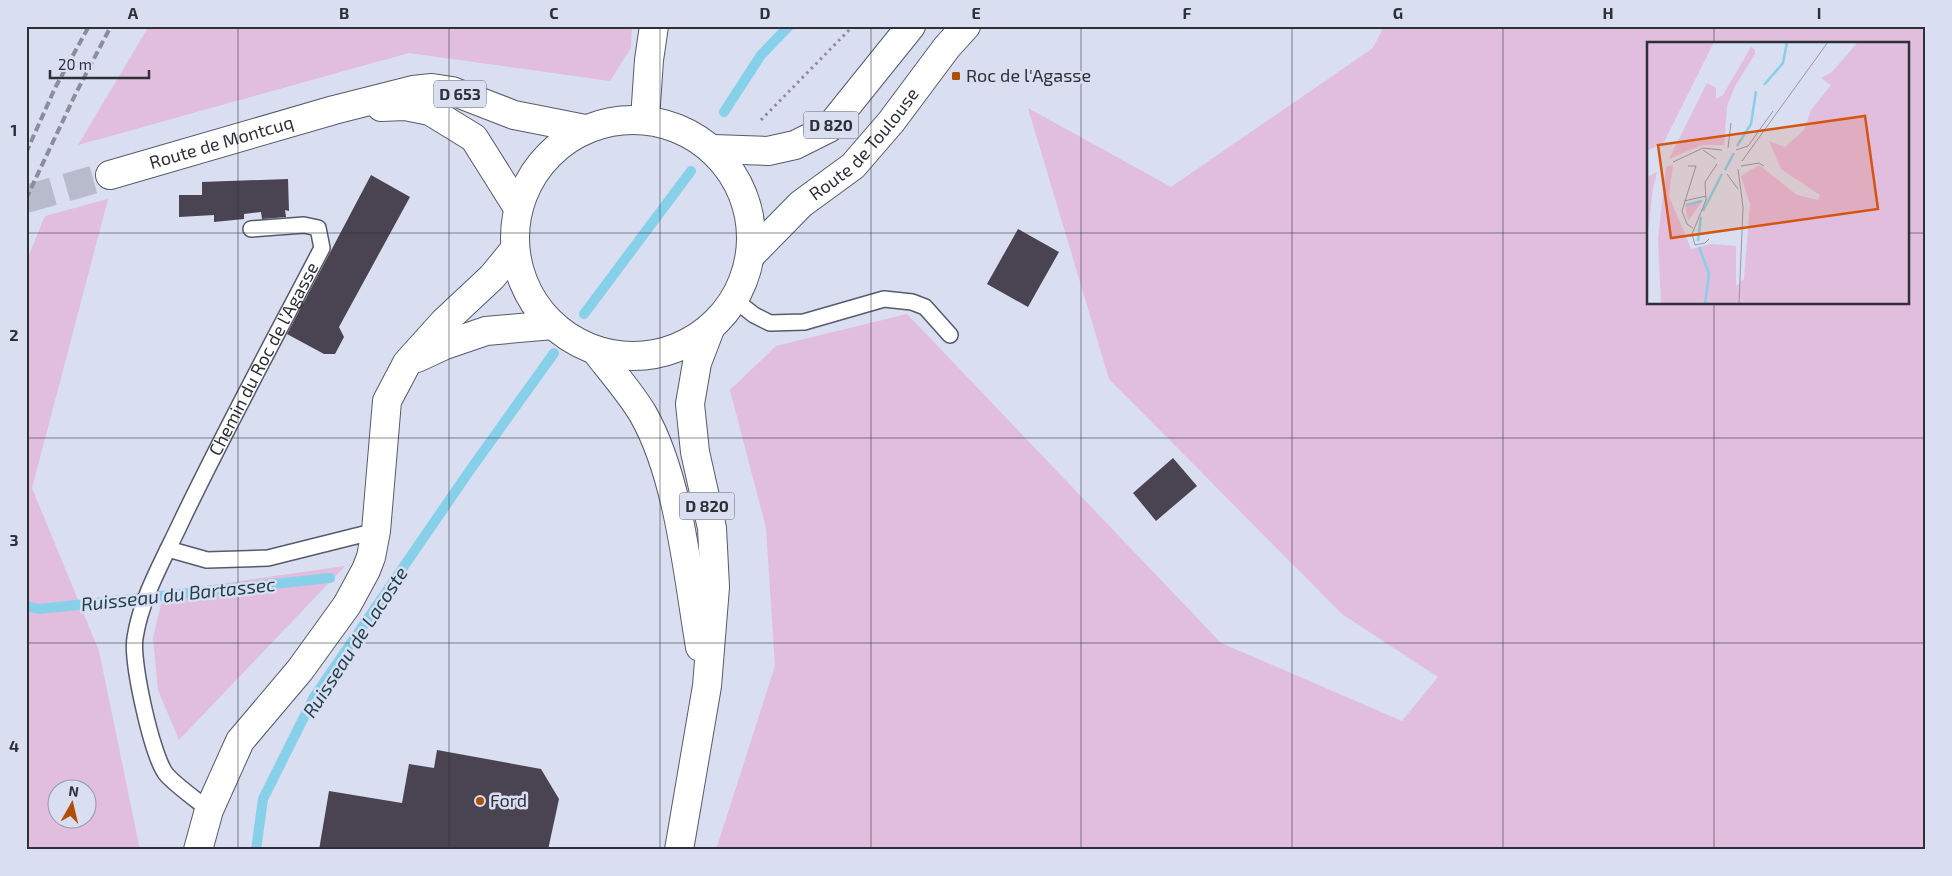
<svg xmlns="http://www.w3.org/2000/svg" width="1952" height="876" font-family="'Exo 2',sans-serif">
<rect width="100%" height="100%" fill="#d9def1"/>
<g fill="#e1bdde" fill-rule="evenodd">
<path d="M149 26H632L631 48 610 81 409 53 78 145Z"/>
<path d="M1384 26H1926V850H716L775 666 766 528 730 390 776 346 907 314 1221 643 1402 721 1438 677 1342 614 1109 379 1028 108 1171 187 1373 48ZM1648 44H1908V304H1648Z"/>
<path d="M108 199 32 488 99 651 140 850H26V262L45 216ZM88 788V818H58V788Z"/>
<path d="M345 566 179 740 158 690 153 638 164 592Z"/>
</g>
<g fill="none" stroke-linecap="round" stroke-linejoin="round">
<g stroke="#86d0e9" stroke-width="10">
<path d="M724 112 761 55 789 26"/>
<path d="M584 314 691 171"/>
<path d="M26 606 39 609 330 578"/>
<path d="M256 850 263 799 314 697 468 473 554 353"/>
</g>
</g>
<g fill="#494352">
<path d="M371 175 410 197 339 327 344 337 335 354H324L287 334Z"/>
<path d="M288 179 289 211 285 210 286 217 262 219 261 212 244 214V219L214 222V215L179 217V195H202V182Z"/>
<path d="M1018 229 1059 252 1028 307 987 284Z"/>
<path d="M1173 458 1197 486 1156 521 1133 493Z"/>
<path d="M437 750 541 769 559 799 548 850H319L329 791 402 803 409 764 434 768Z"/>
</g>
<g fill="none" stroke-linecap="round" stroke-linejoin="round">
<path stroke="#b7bbcc" stroke-width="28" stroke-dasharray="28 14" stroke-linecap="butt" d="M26 199 110 175"/>
<defs>
<g id="lane">
<path d="M735 300 754 315 770 323 804 322 884 299 912 302 925 307 950 335"/>
<path d="M168 549 207 560 268 558 376 531"/>
<path id="s1" d="M209 810C198 801 174 784 166 774 152 756 131 661 135 638 141 597 165 557 182 520 226 428 275 338 322 248L318 228 304 225 251 229"/>
</g>
<g id="street">
<path d="M645 119 649 60 654 26"/>
<path d="M417 358 445 345 486 331 553 325"/>
<path d="M198 850 209 810 240 741 300 670 347 605 366 570 371 557 376 531 387 401 407 363 444 322 492 277 515 249"/>
</g>
<g id="primary">
<path d="M381 107 405 106 430 111 474 138 518 208"/>
<circle cx="633" cy="238" r="118"/>
<path d="M713 149 768 151 795 145 829 128 911 26"/>
<path id="s2" d="M110 175 334 110 413 90 432 88 452 91 514 115 585 129"/>
<path id="s3" d="M751 255 801 204 853 166 891 122 947 47 966 26"/>
<path d="M595 350C611 371 630 392 643 414 679 477 688 576 700 647"/>
<path d="M679 850 707 686 715 587 712 528 695 452 690 404 697 363 710 329"/>
</g>
</defs>
<use href="#lane" stroke="#575a6a" stroke-width="18"/>
<use href="#street" stroke="#575a6a" stroke-width="30"/>
<use href="#primary" stroke="#575a6a" stroke-width="30"/>
<path stroke="#8a8e9b" stroke-width="3" stroke-dasharray="2.5 4" stroke-linecap="butt" d="M761 120 853 26"/>
<use href="#lane" stroke="#fff" stroke-width="15"/>
<use href="#street" stroke="#fff" stroke-width="28"/>
<use href="#primary" stroke="#fff" stroke-width="28"/>
<g stroke="#8a8e9c" stroke-width="4" stroke-dasharray="8 4" stroke-linecap="butt">
<path d="M26 153 55 88 89 26"/>
<path d="M26 199 76 93 111 26"/>
</g>
</g>
<path fill="none" stroke="#2e3037" stroke-width="1" stroke-opacity="0.55" d="M238 26V850M449 26V850M660 26V850M871 26V850M1081 26V850M1292 26V850M1503 26V850M1714 26V44M26 233H1648M1908 233H1926M1714 304V850M26 438H1926M26 643H1926"/>
<g fill="#af4f02" stroke="#d9def1" stroke-width="2">
<rect x="951" y="71" width="10" height="10" rx="2.5"/>
<circle cx="480" cy="801" r="5"/>
</g>
<g text-anchor="middle" stroke-width="5" stroke-linejoin="round" paint-order="stroke">
<g fill="#d9def1" stroke="#61646f" stroke-width="1">
<rect x="434" y="80.5" width="52" height="27" rx="4"/>
<rect x="803.5" y="111.5" width="55" height="27" rx="4"/>
<rect x="679.5" y="492.5" width="55" height="27" rx="4"/>
</g>
<g font-size="16" font-weight="bold" fill="#2e3037">
<text x="460" y="100">D 653</text>
<text x="831" y="131">D 820</text>
<text x="707" y="512">D 820</text>
</g>
<g font-size="18" fill="#2e3037" stroke="#d9def1" text-anchor="start">
<text x="966" y="82">Roc de l'Agasse</text>
<text x="490" y="807">Ford</text>
</g>
<g font-size="18" fill="#2e3037" stroke="#d9def1">
<text dy="6" stroke="none"><textPath href="#s2" startOffset="116">Route de Montcuq</textPath></text>
<text dy="6" stroke="none"><textPath href="#s3" startOffset="159">Route de Toulouse</textPath></text>
<text dy="6" stroke="none"><textPath href="#s1" startOffset="505">Chemin du Roc de l’Agasse</textPath></text>
</g>
<g font-size="19" font-style="italic" fill="#1e404c" stroke="#d9def1">
<text transform="translate(178 594) rotate(-6)" y="7">Ruisseau du Bartassec</text>
<text transform="translate(355 642) rotate(-57)" y="7">Ruisseau de Lacoste</text>
</g>
</g>
<g transform="translate(1647 42)">
<rect width="262" height="262" fill="#d9def1"/>
<path d="M0 0H67L17 100 0 109ZM211 0H262V262H14L11 197 19 125 26 123 22 154 44 207 63 202 89 204V244L97 237 103 162 94 134 112 123 150 153 171 158 173 153 134 127 122 99 138 105 157 88 164 68 184 43 174 36 185 30ZM104 5 108 8V12L88 44 80 64 77 103H55L22 117 60 41 69 46V57L76 53ZM10 130 6 146 0 197V135ZM56 158 41 179 38 163Z" fill="#e1bdde"/>
<path fill="none" stroke="#86d0e9" stroke-width="2.5" d="M117 43 136 21 140 0M90 104 104 82 109 49M78 128 87 111M39 163 55 159M56 169 75 132M51 199 54 175M52 205 62 232 58 262"/>
<path fill="none" stroke="#9598a7" stroke-width="1" d="M81 106 84 81M56 108 69 117M89 108 101 104 126 69M95 119 181 0M26 120 56 106 75 108M41 124H49L35 169 40 182 46 186M94 124 112 121 117 124M91 127 96 165 92 262M80 132 91 147M37 159 59 154M62 197 58 201 48 203 45 192 59 158 58 140 70 122"/>
<path fill="#d55510" fill-opacity="0.15" stroke="#d55510" stroke-width="2.5" d="M218 74 231 167 24 196 11 103Z"/>
<rect width="262" height="262" fill="none" stroke="#2e3037" stroke-width="2.5"/>
</g>
<rect width="1952" height="876" fill="none" stroke="#d9def1" stroke-width="55"/>
<g transform="translate(72 804) rotate(8)"><circle r="24" fill="#d9def1" stroke="#9598a7"/>
<path d="M0-4L9 19L0 12L-9 19Z" fill="#af4f02"/>
<text y="-8" font-size="14" font-weight="bold" text-anchor="middle" fill="#2e3037">N</text>
</g>
<path d="M50 70v8h99v-8" fill="none" stroke="#2e3037" stroke-width="2.5"/>
<text x="58" y="70" font-size="15" fill="#2e3037" stroke="#d9def1" stroke-width="4" paint-order="stroke">20 m</text>
<rect x="28" y="28" width="1896" height="820" fill="none" stroke="#2e3037" stroke-width="2"/>
<g font-size="16" text-anchor="middle" font-weight="bold" fill="#2e3037">
<text x="133" y="19">A</text>
<text x="344" y="19">B</text>
<text x="554" y="19">C</text>
<text x="765" y="19">D</text>
<text x="976" y="19">E</text>
<text x="1187" y="19">F</text>
<text x="1398" y="19">G</text>
<text x="1608" y="19">H</text>
<text x="1819" y="19">I</text>
<text x="14" y="136">1</text>
<text x="14" y="341">2</text>
<text x="14" y="546">3</text>
<text x="14" y="752">4</text>
</g>
</svg>
